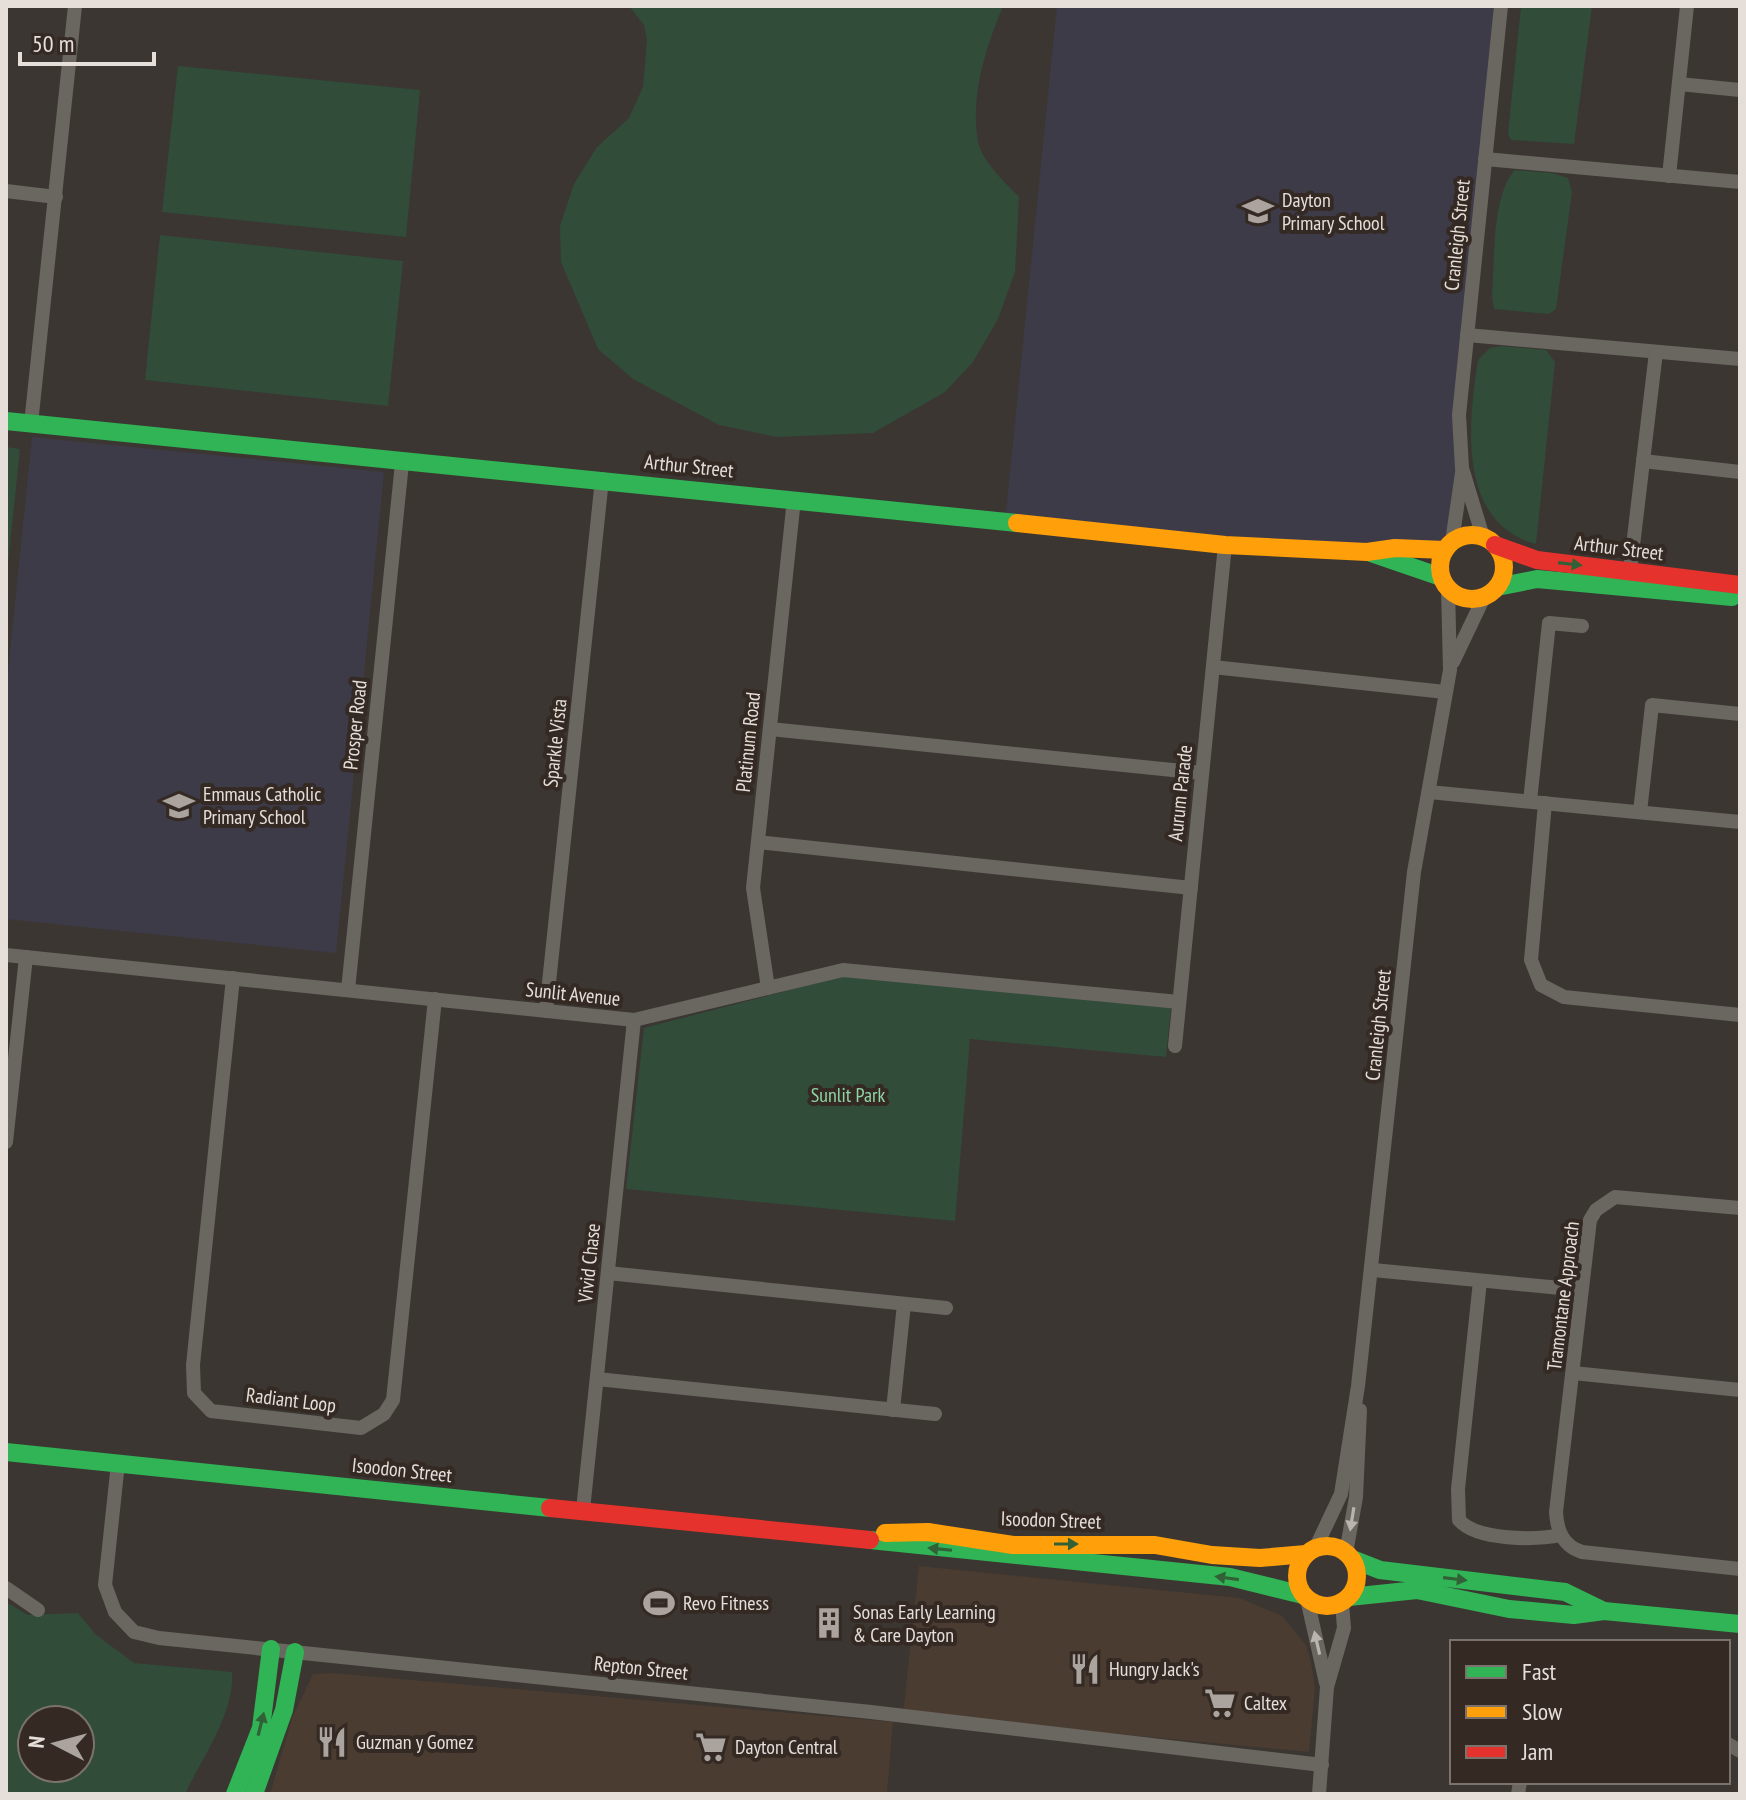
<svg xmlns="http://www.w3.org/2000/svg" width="1746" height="1800" font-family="'PT Sans Narrow',sans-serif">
<rect width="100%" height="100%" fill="#3b3631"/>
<g fill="#4a3c30">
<path d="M919 1566 1239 1598 1282 1616 1306 1645 1311 1662 1315 1688 1309 1752 903 1714Z"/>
<path d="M333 1673 893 1722 887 1794H270L292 1718 313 1674Z"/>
</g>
<g fill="#3e3b49">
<path d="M1057 6H1501L1459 415 1462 468 1445 550 1005 522Z"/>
<path d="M32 437 384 472 336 953 6 919V692Z"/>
</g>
<g fill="#314c39" fill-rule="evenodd">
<path d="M629 6H1003C986 48 970 95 978 141 982 162 1005 182 1019 197L1015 272 998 319 973 362 945 392 873 433 777 437 719 425 633 379 598 349 561 262 560 226 574 184 597 147 629 118 643 87 647 40 644 25Z"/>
<path d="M1521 6H1592L1574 144 1511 140 1508 134Z"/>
<path d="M178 66 420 90 406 237 162 212Z"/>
<path d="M1515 170 1552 173 1568 178 1572 192 1556 309 1549 314 1494 309 1492 296C1495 261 1491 196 1515 170Z"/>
<path d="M160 235 403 261 388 406 145 380Z"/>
<path d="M1501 346 1546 350 1555 362 1536 544C1457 523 1468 423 1478 360L1490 348Z"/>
<path d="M6 447 20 449 6 583Z"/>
<path d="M843 976 1171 1008 1166 1057 970 1039 955 1221 626 1189 644 1028Z"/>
<path d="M6 1602 28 1615 78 1613 95 1634 134 1663 232 1672C235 1713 202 1758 185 1794H6ZM32 1720H80V1768H32Z"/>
</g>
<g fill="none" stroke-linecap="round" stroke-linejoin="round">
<g stroke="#6a6660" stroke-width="14">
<path d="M1679 84 1740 90"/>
<path d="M1485 159 1740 182"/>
<path d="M1669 176 1687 6"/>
<path d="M6 191 56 197"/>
<path d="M1467 335 1740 359"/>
<path d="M31 424 75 6"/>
<path d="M1643 461 1740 472"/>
<path d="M1483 537 1462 468 1459 415 1501 6"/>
<path d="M1452 542 1462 473"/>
<path d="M1630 571 1656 352"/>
<path d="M1453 662 1484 597"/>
<path d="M1213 667 1445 692"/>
<path d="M770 729 1202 773"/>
<path d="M1429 792 1740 822"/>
<path d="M1530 801 1549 623 1582 626"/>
<path d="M1545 803 1531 960 1541 985 1564 997 1740 1015"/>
<path d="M1640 812 1652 705 1740 714"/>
<path d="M758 842 1191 888"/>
<path d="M6 955 634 1020 843 970 1179 1002"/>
<path d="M233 978 193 1365 194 1393 211 1411 361 1428 384 1414 393 1400 435 999"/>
<path d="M768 988 753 888 794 499"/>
<path d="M348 990 402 463"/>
<path d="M546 1011 602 479"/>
<path d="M1175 1046 1225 545"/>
<path d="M6 1142 26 957"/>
<path d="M1740 1208 1615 1197 1596 1210 1590 1220 1556 1512C1557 1531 1563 1546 1582 1552L1740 1569"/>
<path d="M1373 1270 1581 1290"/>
<path d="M608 1273 946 1308"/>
<path d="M1480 1281 1458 1489 1459 1520C1477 1541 1536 1540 1561 1535"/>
<path d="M1573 1373 1740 1390"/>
<path d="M597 1379 935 1414"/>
<path d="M893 1410 904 1304"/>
<path d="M118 1463 105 1585 115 1612 134 1632 159 1638 871 1712 1322 1765"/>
<path d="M583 1510 634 1020"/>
<path d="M1316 1547 1341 1494 1358 1386 1414 872 1450 670 1448 589"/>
<path d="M1346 1553 1356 1497 1360 1410"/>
<path d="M6 1588 38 1610"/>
<path d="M1307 1599 1326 1683"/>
<path d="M1728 1744 1740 1751"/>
<path d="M1319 1794 1327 1687 1344 1628 1342 1603"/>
<path d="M1518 1794 1520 1782"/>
</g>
<g stroke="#30b455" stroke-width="18">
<path d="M6 421 1017 523"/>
<path d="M1371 553 1441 577"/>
<path d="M1497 587 1537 579 1732 597"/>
<path d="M6 1452 550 1508"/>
<path d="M870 1540 1230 1577 1303 1595"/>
<path d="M1352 1559 1380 1570 1565 1592 1604 1611"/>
<path d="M1349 1597 1417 1590 1509 1609 1574 1615 1604 1611 1740 1624"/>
<path d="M235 1794 261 1728 271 1649"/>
<path d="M254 1794 284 1710 295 1652"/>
</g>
<g stroke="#ff9f0a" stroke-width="18">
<path d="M1017 523 1225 545 1367 552 1395 548 1445 550"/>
<circle cx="1472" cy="567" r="32"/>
<path d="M885 1533 928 1532 1013 1545H1155L1212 1555 1260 1558 1306 1554"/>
<circle cx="1327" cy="1576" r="30"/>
</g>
<g stroke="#e5322d" stroke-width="18">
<path d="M1495 545 1537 560 1740 585"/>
<path d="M550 1508 870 1540"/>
</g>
</g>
<defs><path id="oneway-solid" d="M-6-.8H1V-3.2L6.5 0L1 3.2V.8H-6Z" transform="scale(2)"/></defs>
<g fill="#326137">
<use href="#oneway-solid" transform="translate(1570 564) rotate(7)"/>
<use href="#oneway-solid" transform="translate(1066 1544)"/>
<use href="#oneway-solid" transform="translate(940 1549) rotate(-174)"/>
<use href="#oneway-solid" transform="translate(1227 1578) rotate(-172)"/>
<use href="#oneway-solid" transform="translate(1455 1579) rotate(7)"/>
<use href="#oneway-solid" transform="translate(261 1724) rotate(-76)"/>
</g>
<g fill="#bab4af">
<use href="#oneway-solid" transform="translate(1352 1519) rotate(99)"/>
<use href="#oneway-solid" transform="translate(1317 1643) rotate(-103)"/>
</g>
<defs>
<symbol id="school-bare" viewBox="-9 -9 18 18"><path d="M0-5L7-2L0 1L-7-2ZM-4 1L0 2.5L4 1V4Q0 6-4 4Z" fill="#aaa39e" stroke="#342a23" stroke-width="2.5" paint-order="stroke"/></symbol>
<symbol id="stadium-bare" viewBox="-9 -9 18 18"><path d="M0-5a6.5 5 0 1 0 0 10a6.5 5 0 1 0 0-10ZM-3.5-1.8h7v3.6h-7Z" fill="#aaa39e" stroke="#342a23" stroke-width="2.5" paint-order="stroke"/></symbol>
<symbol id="building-bare" viewBox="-9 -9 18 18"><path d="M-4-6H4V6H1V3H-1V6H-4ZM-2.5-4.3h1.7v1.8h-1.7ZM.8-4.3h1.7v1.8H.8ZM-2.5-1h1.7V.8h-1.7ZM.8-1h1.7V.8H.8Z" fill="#aaa39e" stroke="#342a23" stroke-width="2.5" paint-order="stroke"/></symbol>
<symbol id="restaurant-bare" viewBox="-9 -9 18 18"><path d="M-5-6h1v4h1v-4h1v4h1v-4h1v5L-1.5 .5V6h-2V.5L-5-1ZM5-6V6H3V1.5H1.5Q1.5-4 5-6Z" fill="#aaa39e" stroke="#342a23" stroke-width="2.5" paint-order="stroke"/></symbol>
<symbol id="supermarket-bare" viewBox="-9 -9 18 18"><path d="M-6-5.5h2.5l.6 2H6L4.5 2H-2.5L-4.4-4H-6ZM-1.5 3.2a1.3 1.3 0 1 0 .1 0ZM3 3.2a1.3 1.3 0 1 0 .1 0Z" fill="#aaa39e" stroke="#342a23" stroke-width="2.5" paint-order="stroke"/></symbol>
</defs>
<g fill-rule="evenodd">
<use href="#school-bare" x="1236" y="189" width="44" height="44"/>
<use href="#school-bare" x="157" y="784" width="44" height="44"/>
<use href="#stadium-bare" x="637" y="1581" width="44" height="44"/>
<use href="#building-bare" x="807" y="1601" width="44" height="44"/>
<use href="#restaurant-bare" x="1063" y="1647" width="44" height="44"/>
<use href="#supermarket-bare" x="1198" y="1681" width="44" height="44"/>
<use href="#restaurant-bare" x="310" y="1720" width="44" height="44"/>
<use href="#supermarket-bare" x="689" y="1725" width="44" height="44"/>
</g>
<g text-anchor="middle" stroke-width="8" stroke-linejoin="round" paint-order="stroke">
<g font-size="20" fill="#e5ded9" stroke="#342a23" text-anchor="start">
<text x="1282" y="207">Dayton<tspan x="1282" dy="23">Primary School</tspan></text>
<text x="203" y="801">Emmaus Catholic<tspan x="203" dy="23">Primary School</tspan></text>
<text x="683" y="1610">Revo Fitness</text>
<text x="853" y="1619">Sonas Early Learning<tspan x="853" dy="23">&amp; Care Dayton</tspan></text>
<text x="1109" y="1676">Hungry Jack's</text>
<text x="1244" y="1710">Caltex</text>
<text x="356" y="1749">Guzman y Gomez</text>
<text x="735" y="1754">Dayton Central</text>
</g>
<g font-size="20" fill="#e5ded9" stroke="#342a23">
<text transform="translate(1457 235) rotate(-84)" y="7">Cranleigh Street</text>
<text transform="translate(689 466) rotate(6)" y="7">Arthur Street</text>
<text transform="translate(1619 548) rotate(7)" y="7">Arthur Street</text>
<text transform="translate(355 725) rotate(-84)" y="7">Prosper Road</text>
<text transform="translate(748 742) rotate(-84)" y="7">Platinum Road</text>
<text transform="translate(555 743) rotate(-84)" y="7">Sparkle Vista</text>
<text transform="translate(1180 793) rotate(-84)" y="7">Aurum Parade</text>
<text transform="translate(573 994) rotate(6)" y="7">Sunlit Avenue</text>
<text transform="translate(1378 1025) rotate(-84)" y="7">Cranleigh Street</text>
<text transform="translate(589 1263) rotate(-84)" y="7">Vivid Chase</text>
<text transform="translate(1563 1296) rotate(-83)" y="7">Tramontane Approach</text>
<text transform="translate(291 1400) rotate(7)" y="7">Radiant Loop</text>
<text transform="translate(402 1470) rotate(6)" y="7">Isoodon Street</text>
<text transform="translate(1051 1520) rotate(2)" y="7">Isoodon Street</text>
<text transform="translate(641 1668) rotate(6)" y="7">Repton Street</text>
</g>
<g font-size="20" fill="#8dd6a5" stroke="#342a23">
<text x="848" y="1102">Sunlit Park</text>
</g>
</g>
<rect width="1746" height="1800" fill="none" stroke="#e5ded9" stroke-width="16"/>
<rect x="1450" y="1640" width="280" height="144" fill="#342a23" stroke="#7b726c" stroke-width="2"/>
<rect x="1466" y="1666" width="40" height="12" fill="#30b455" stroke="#7b726c" stroke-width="2"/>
<text x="1522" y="1680" font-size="24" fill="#e5ded9">Fast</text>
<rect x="1466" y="1706" width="40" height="12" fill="#ff9f0a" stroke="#7b726c" stroke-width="2"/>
<text x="1522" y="1720" font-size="24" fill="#e5ded9">Slow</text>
<rect x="1466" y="1746" width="40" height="12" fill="#e5322d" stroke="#7b726c" stroke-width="2"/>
<text x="1522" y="1760" font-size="24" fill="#e5ded9">Jam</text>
<g transform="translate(56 1744) rotate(276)"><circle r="38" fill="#342a23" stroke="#7b726c" stroke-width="2"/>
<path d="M0-6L14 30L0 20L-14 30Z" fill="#aaa39e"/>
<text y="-12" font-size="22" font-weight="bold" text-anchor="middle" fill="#e5ded9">N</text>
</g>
<path d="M20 52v12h134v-12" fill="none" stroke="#e5ded9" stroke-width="4"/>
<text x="32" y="52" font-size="24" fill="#e5ded9" stroke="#342a23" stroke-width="6" paint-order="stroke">50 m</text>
</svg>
